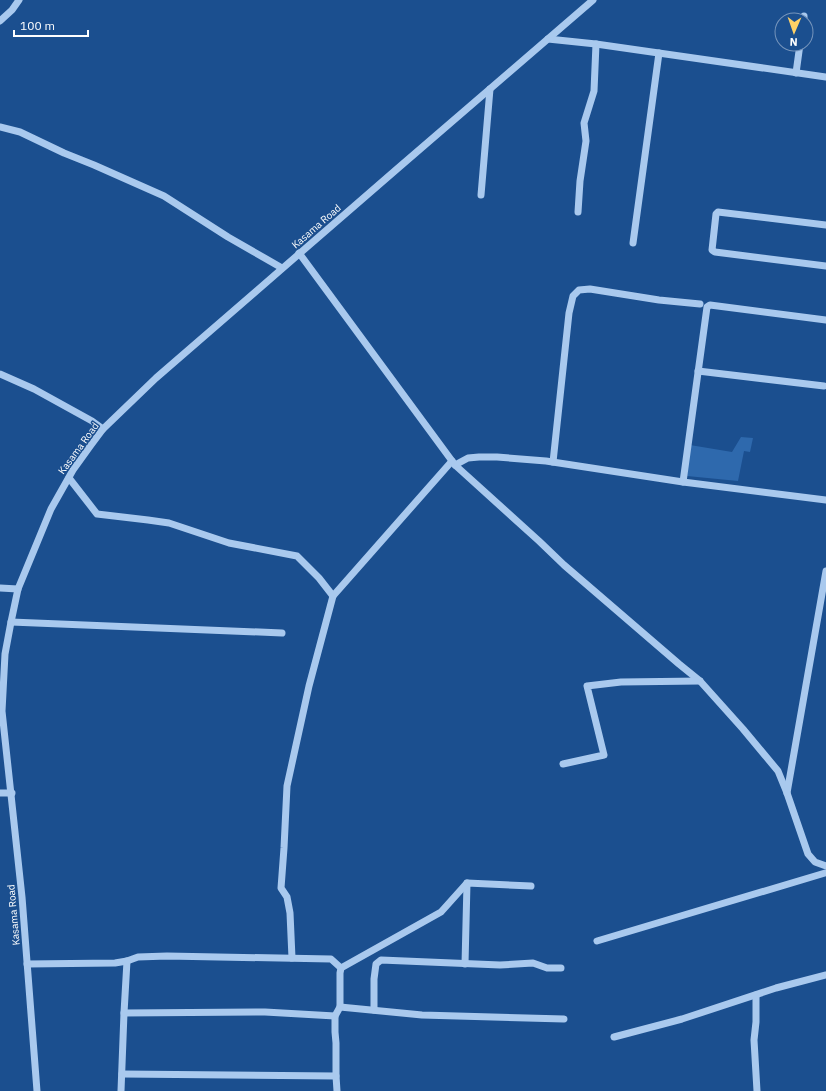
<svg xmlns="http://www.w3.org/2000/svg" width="826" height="1091" font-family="'IBM Plex Sans',sans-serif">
<rect width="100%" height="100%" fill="#1b4f8f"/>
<path fill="#2e69ad" d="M741 437 753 438 750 452 744 451 738 481 687 476 690 445 732 452Z"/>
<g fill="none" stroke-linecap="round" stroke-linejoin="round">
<g stroke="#a9c9ee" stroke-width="7">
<path d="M804 20V16"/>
<path d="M0 21 12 10 19 0"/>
<path d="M548 39 596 44 826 77"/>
<path d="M796 73 800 44"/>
<path d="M0 127 20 132 64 153 94 165 164 196 228 237 282 268"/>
<path d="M481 195 490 89"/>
<path d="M578 212 580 181 586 141 584 123 594 91 596 44"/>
<path d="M826 225 718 212 716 214 712 250 715 252 826 266"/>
<path d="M633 243 659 53"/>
<path d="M299 253 455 465 539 541 564 565 679 664 700 681 743 729 778 771 787 793 808 854 815 862 826 866"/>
<path d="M698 371 824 386"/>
<path d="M0 374 34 389 92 421 103 429"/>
<path d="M553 462 569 313 573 296 579 290 590 289 659 300 700 304"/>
<path d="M455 465 468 458 479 457H497L546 461 683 482 826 500"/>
<path d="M69 478 97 514 148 520 169 523 229 543 297 556 319 578 333 596 309 686 287 786 284 848 281 888 287 897 290 913 292 958"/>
<path d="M683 482 707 307 710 305 826 320"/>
<path d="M0 588 18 589"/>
<path d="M333 596 452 461"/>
<path d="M11 622 282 633"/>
<path d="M563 764 604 755 587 686 621 682 700 681"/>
<path d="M0 793H12"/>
<path d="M787 793 826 571"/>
<path d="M597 941 825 873"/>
<path d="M27 964 115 963 127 961 138 957 167 956 331 959 341 968"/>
<path d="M465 964 467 883"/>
<path d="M756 995V1022L754 1040 757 1091"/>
<path d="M340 1007 422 1015 564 1019"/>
<path d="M374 1010V979L376 964 381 960 500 965 533 963 547 968H561"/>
<path d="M124 1013 265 1012 335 1016"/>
<path d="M614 1037 682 1019 776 988 826 975"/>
<path d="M122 1074 336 1076"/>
<path d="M37 1091 22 897 2 711 5 654 11 622 18 589 51 509 73 470 91 445 103 429 156 378 397 169 593 0"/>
<path d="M121 1091 124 1013 127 961"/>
<path d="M337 1091 336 1076V1043L335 1032V1016L340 1007V973L341 968 441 912 467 883 531 886"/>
</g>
</g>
<g text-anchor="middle" stroke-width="3" stroke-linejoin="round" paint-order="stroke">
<g font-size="10" fill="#fff" stroke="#1b4f8f">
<text transform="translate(316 226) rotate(-41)" y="4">Kasama Road</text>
<text transform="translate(78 448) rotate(-54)" y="4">Kasama Road</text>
<text transform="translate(13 915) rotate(-95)" y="4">Kasama Road</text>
</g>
</g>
<g transform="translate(794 32) rotate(182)"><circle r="19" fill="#1b4f8f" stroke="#7695bc"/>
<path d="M0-3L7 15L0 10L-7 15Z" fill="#ffd166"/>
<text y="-6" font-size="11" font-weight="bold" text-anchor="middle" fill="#ffffff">N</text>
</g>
<path d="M14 30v6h74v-6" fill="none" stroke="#ffffff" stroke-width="2"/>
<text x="20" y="30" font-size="12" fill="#ffffff" stroke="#1b4f8f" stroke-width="3" paint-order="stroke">100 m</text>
</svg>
